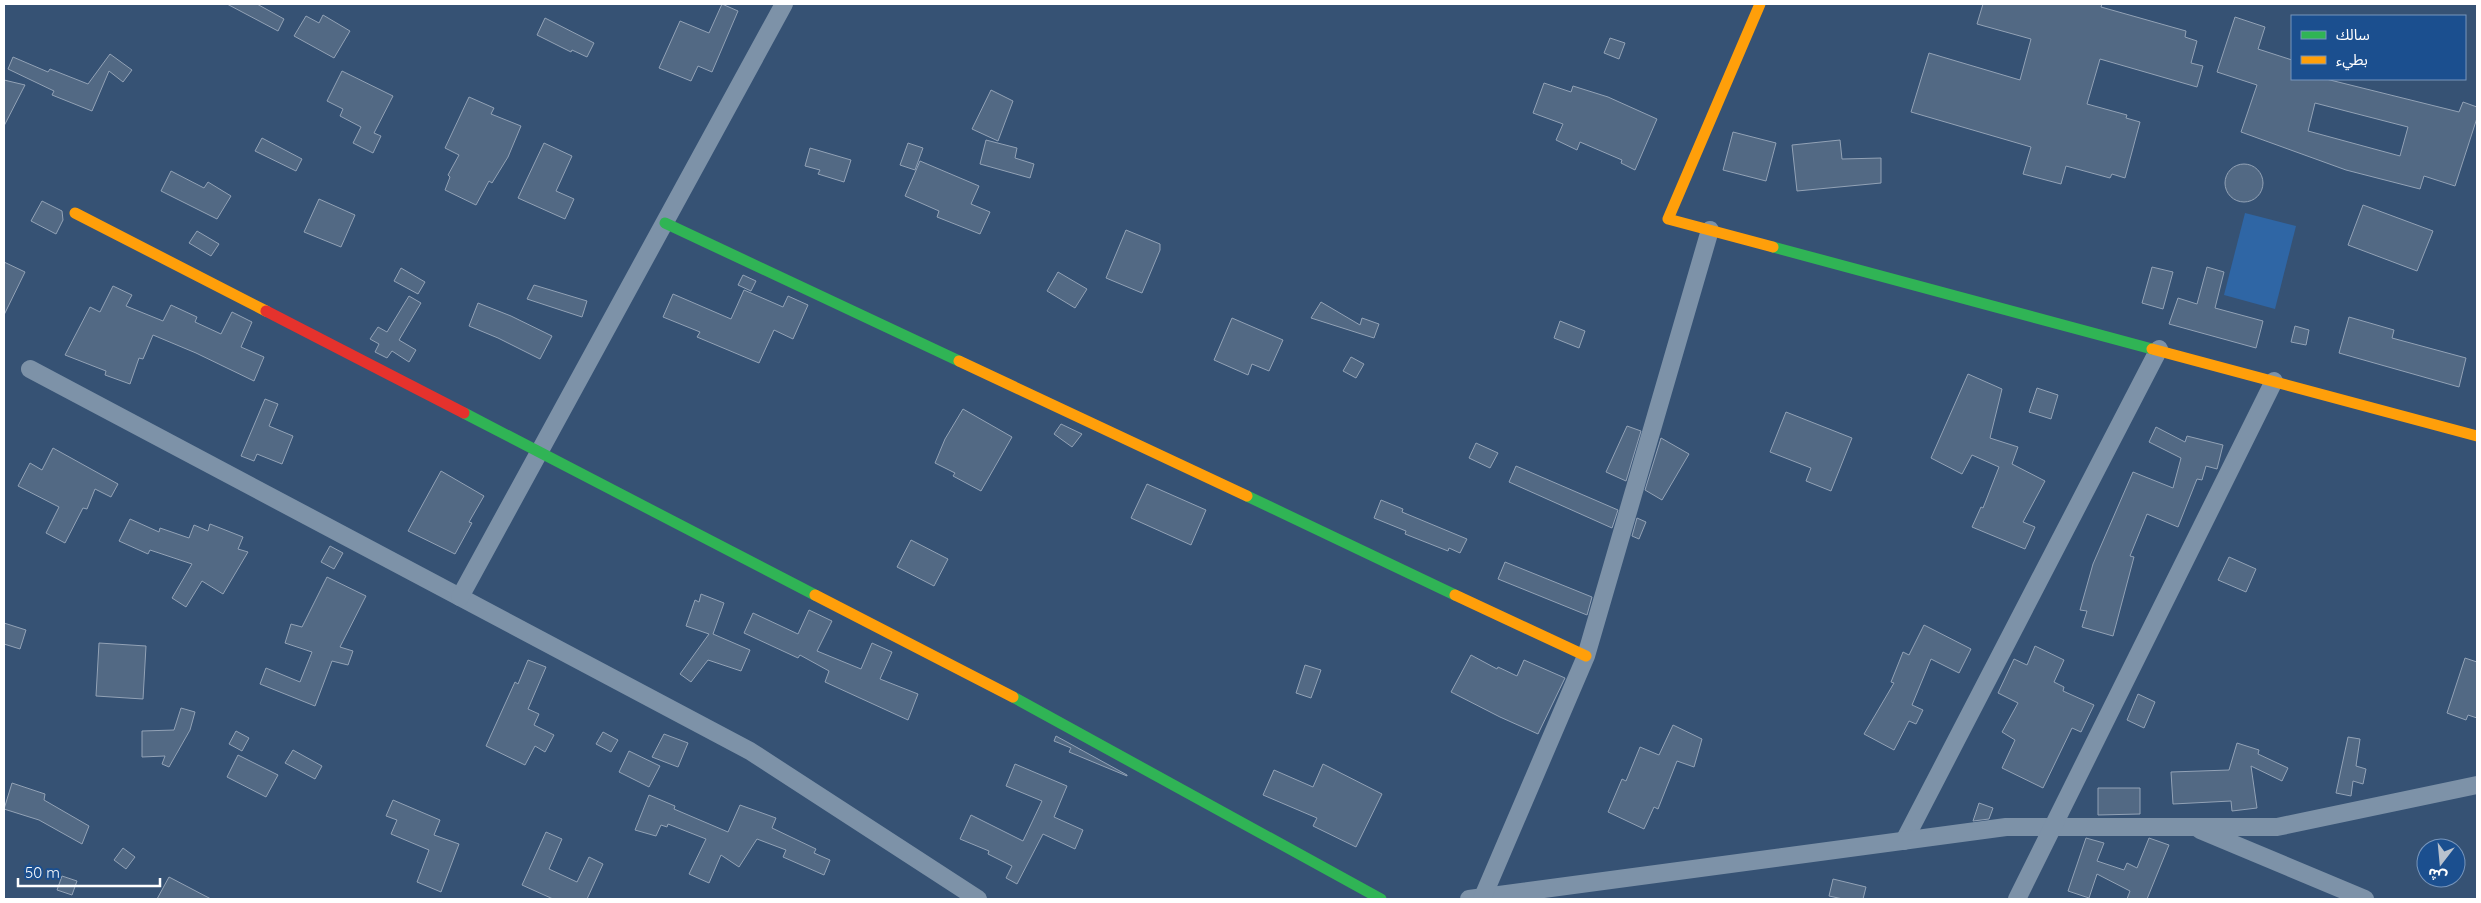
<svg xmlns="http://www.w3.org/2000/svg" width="2481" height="903" font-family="Quicksand,'Noto Sans Arabic',sans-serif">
<rect width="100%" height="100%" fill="#365274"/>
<path fill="#2f66a5" d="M2245 213 2296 226 2275 309 2224 295Z"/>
<g fill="#526984" stroke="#92a2b6" fill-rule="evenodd">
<path d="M227 4H257L284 19 278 31Z"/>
<path d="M722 4 738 11 712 72 698 66 691 81 659 68 680 21 709 33Z"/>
<path d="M1983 4H2102L2101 7 2186 31 2185 37 2197 41 2191 63 2203 66 2197 87 2100 59 2087 104 2127 115 2126 118 2140 122 2125 178 2112 174 2110 178 2066 166 2061 184 2023 174 2031 147 1911 112 1929 53 2020 80 2031 39 1977 24Z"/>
<path d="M323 15 350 31 334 58 294 36 306 16 319 23Z"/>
<path d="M2235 17 2265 27 2258 49 2292 60V79H2326L2459 112 2463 102 2477 107V118L2455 186 2424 176 2420 189 2346 170 2241 132 2257 85 2217 72ZM2315 103 2408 127 2400 156 2308 131Z"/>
<path d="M545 18 594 43 587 57 572 50 571 52 537 35Z"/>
<path d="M1610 38 1625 43 1619 59 1604 53Z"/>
<path d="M110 54 132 70 123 82 109 71 92 111 52 95 54 91 8 69 13 57 48 72 50 69 88 84Z"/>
<path d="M342 71 393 96 374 133 381 136 373 153 353 143 361 127 340 116 343 109 327 101Z"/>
<path d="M4 80 25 85 4 126Z"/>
<path d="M1544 83 1571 92 1573 86 1608 97 1657 119 1635 170 1621 163 1622 160 1580 142 1577 150 1556 140 1563 124 1533 113Z"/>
<path d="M991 90 1013 101 998 141 972 129Z"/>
<path d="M469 97 494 108 491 114 521 126 508 157 492 183 489 181 476 205 445 190 450 177 448 175 459 155 445 148Z"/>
<path d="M1733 132 1776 143 1766 181 1723 170Z"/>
<path d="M262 138 302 159 296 171 255 151Z"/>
<path d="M986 140 1017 148 1015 158 1034 164 1030 178 980 164Z"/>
<path d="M1840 140 1842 159 1881 158V183L1797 191 1792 145Z"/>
<path d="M544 143 572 156 556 191 574 199 565 219 518 198Z"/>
<path d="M908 143 923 148 915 170 900 165Z"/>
<path d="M810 148 851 160 844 182 818 174 820 170 805 166Z"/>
<path d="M920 161 979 186 971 204 990 212 980 234 937 217 939 211 905 196Z"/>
<circle cx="2244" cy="183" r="19"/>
<path d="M171 171 204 188 208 182 231 196 217 219 161 191Z"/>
<path d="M319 199 355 215 341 247 304 232Z"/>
<path d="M42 201 62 211 63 220 56 234 31 221Z"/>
<path d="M2363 205 2433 231 2417 271 2348 245Z"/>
<path d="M1126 230 1160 244V250L1142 293 1106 278Z"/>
<path d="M197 231 219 244 211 256 189 243Z"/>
<path d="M4 262 25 272 4 315Z"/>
<path d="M2152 267 2173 272 2163 309 2142 303Z"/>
<path d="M2207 267 2224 272 2215 308 2263 321 2256 348 2169 324 2178 298 2197 304Z"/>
<path d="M401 268 425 282 418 294 394 281Z"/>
<path d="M1058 272 1087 289 1075 308 1047 291Z"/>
<path d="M743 275 756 281 751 291 738 285Z"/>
<path d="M534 285 587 301 582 317 527 299Z"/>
<path d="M113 286 132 295 126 306 163 321 171 305 197 317 195 322 221 334 232 312 252 322 241 347 264 357 254 381 196 353 153 335 143 359 139 358 130 384 105 375 106 371 65 355 90 307 100 312Z"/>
<path d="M744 290 783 307 788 296 808 305 793 339 774 330 759 363 697 337 700 332 663 317 673 294 731 319Z"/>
<path d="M409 296 421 303 399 340 416 350 409 362 392 351 387 358 375 352 379 344 370 339 378 327 387 332Z"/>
<path d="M1321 302 1360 325 1362 318 1379 324 1374 338 1311 318Z"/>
<path d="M478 303 511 316 552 336 540 359 498 338 469 326Z"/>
<path d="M2349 317 2394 330 2392 338 2466 358 2459 387 2339 353Z"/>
<path d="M1232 318 1283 340 1269 371 1252 364 1248 375 1214 360Z"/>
<path d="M1560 321 1585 331 1579 348 1554 338Z"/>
<path d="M2295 326 2309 330 2306 345 2291 342Z"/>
<path d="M1351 357 1364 364 1356 378 1343 371Z"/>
<path d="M1968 374 2002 389 1990 438 2018 447 2012 464 2045 481 2023 522 2035 527 2025 549 1972 527 1981 507 1983 508 1999 467 1972 455 1962 474 1931 458Z"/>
<path d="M2037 388 2058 395 2051 419 2029 412Z"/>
<path d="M265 399 278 404 269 426 293 436 282 464 257 454 254 461 241 456Z"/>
<path d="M963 409 1012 437 981 491 953 476 955 473 935 463 945 439Z"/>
<path d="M1786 412 1852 438 1831 491 1806 481 1811 468 1770 452Z"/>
<path d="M1061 424 1082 434 1072 447 1054 434Z"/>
<path d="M1627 426 1641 431 1626 481 1606 472Z"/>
<path d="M2156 427 2185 442 2187 436 2223 445 2217 469 2206 466 2202 480 2197 479 2178 527 2147 514 2130 556 2134 557 2113 636 2082 627 2087 611 2080 610 2093 564 2133 472 2173 488 2181 458 2149 442Z"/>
<path d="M1661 438 1689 454 1662 500 1645 490Z"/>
<path d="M1476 443 1498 453 1490 468 1469 458Z"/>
<path d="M53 448 118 484 111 497 95 489 87 509 83 508 65 543 46 533 59 507 18 486 30 463 42 470Z"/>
<path d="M1516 466 1618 510 1612 528 1509 482Z"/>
<path d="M441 471 484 496 469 522 472 523 455 554 408 531Z"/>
<path d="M1147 484 1206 510 1191 545 1131 518Z"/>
<path d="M1381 500 1403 509 1402 512 1467 539 1460 553 1449 548 1448 551 1405 534 1406 531 1374 518Z"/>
<path d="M1637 518 1646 522 1639 539 1632 536Z"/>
<path d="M130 519 159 532 160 528 189 538 194 525 208 531 210 524 243 537 238 549 248 552 223 594 202 581 186 607 172 598 192 564 150 550 148 554 119 541Z"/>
<path d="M911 540 948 559 934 586 897 567Z"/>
<path d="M330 546 343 553 334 569 321 562Z"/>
<path d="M2229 557 2256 569 2246 592 2218 580Z"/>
<path d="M1505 562 1592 597 1587 615 1498 579Z"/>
<path d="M327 577 366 596 340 647 353 651 348 665 332 661 315 706 260 684 266 668 300 682 312 652 285 643 291 624 302 627Z"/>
<path d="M701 594 724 603 713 634 750 650 741 671 708 660 691 682 680 674 709 634 686 626 695 600 699 602Z"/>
<path d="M809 610 832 621 817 651 861 669 872 643 892 652 880 679 918 694 908 720 825 682 829 671 800 655 798 658 744 633 753 613 798 634Z"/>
<path d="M4 623 26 630 20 649 4 644Z"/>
<path d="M1924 625 1971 649 1959 673 1931 659 1912 705 1923 710 1916 724 1909 721 1894 750 1864 734 1894 683 1891 682 1903 652 1909 655Z"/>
<path d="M99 643 146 646 143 699 96 696Z"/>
<path d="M2035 646 2064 660 2054 682 2064 687 2063 691 2094 705 2081 732 2072 728 2043 788 2002 768 2015 740 2002 732 2018 703 1998 693 2014 659 2027 665Z"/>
<path d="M1471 655 1497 669 1498 667 1517 676 1524 660 1565 678 1538 734 1500 717 1451 692Z"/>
<path d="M2465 658 2477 662V718L2468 715 2466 720 2447 713Z"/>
<path d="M528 660 546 667 528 709 539 714 534 725 554 735 545 752 535 746 525 765 486 746 515 682 518 684Z"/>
<path d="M1305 665 1321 670 1311 698 1296 693Z"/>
<path d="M2138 694 2155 702 2144 728 2127 720Z"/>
<path d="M181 708 195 712 190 730 169 767 162 764 165 756 142 757V731L174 730Z"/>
<path d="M1673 725 1702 739 1694 767 1677 761 1658 809 1654 807 1644 829 1608 812 1622 779 1626 781 1640 747 1659 755Z"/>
<path d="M236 731 249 738 242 751 229 744Z"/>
<path d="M603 732 618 740 611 752 596 744Z"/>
<path d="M664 734 688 743 678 767 652 757Z"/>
<path d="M1056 736 1127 775V776L1069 752 1071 748 1054 741Z"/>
<path d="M2348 737 2360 739 2356 766 2366 769 2363 784 2353 781 2351 796 2336 793Z"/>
<path d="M2237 743 2259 750 2258 754 2288 768 2282 781 2251 766 2257 808 2232 811 2231 801 2173 804 2171 772 2229 770Z"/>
<path d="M293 750 322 766 315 779 285 763Z"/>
<path d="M629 751 660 766 649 787 619 772Z"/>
<path d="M238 755 278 775 266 797 227 777Z"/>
<path d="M1015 764 1067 786 1054 817 1083 830 1075 849 1043 834 1017 884 1006 878 1012 866 988 854 989 851 960 839 971 815 1023 841 1042 801 1006 786Z"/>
<path d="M1323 764 1382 794 1356 847 1313 826 1317 818 1263 795 1274 770 1313 787Z"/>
<path d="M12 783 45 794 44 800 89 826 82 844 39 820 4 809Z"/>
<path d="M2098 788H2140V814L2098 815Z"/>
<path d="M649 795 675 806 674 809 728 832 740 805 776 818 772 828 816 849 814 853 830 860 824 875 783 857 786 850 757 839 739 867 721 855 709 883 689 874 706 839 668 824 667 827 661 825 656 836 635 830Z"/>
<path d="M393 800 440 820 434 835 459 844 441 892 417 882 429 850 391 834 397 820 386 816Z"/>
<path d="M1979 803 1993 808 1989 819 1973 821Z"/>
<path d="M546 832 562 839 549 869 577 882 589 857 603 864 587 899H553L522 885Z"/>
<path d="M2086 838 2104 843 2097 861 2124 870 2127 863 2137 868 2149 838 2169 845 2147 899H2127L2130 891 2097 874 2089 898 2068 891Z"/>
<path d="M123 848 135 857 126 869 114 860Z"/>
<path d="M62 876 77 881 72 895 57 890Z"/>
<path d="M169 877 211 899H157Z"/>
<path d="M1833 879 1866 887 1863 899H1843L1829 896Z"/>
</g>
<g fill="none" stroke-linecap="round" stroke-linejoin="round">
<g stroke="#7d92a8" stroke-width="18">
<path d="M30 369 750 751 978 899"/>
<path d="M460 597 784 4"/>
<path d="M2200 830 2365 899"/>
<path d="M1904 841 2159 349"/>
<path d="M1469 899 2006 827H2277L2477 785"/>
<path d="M1482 899 1586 656 1710 230"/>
<path d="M2017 899 2274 381"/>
</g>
<g stroke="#30b455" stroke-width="11">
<path d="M665 223 959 361"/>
<path d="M1773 247 2152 349"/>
<path d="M464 413 815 595"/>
<path d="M1247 496 1455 595"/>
<path d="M1013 697 1381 899"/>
</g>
<g stroke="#ff9f0a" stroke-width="11">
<path d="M1760 4 1668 219 1773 247"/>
<path d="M75 213 266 311"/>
<path d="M2152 349 2477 436"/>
<path d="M959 361 1247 496"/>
<path d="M815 595 1013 697"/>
<path d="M1455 595 1586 656"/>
</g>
<path stroke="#e5322d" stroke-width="11" d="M266 311 464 413"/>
</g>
<rect width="2481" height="903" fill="none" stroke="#ffffff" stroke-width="10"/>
<rect x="2291" y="15" width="175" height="65" fill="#1b4f8f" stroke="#7695bc"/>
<rect x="2301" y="31" width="25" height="8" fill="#30b455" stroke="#7695bc"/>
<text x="2336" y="40" font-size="15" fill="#ffffff">سالك</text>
<rect x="2301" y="56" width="25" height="8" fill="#ff9f0a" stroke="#7695bc"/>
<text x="2336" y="65" font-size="15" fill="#ffffff">بطيء</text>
<g transform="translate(2441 863) rotate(196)"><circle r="24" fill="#1b4f8f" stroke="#7695bc"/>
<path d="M0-4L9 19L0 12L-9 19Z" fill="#b9c2ce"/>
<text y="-8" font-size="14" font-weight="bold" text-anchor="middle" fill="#ffffff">ش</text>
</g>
<path d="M18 878v8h142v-8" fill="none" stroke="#ffffff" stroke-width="2.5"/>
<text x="25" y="878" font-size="15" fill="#ffffff" stroke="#1b4f8f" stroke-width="4" paint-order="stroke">50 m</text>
</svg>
